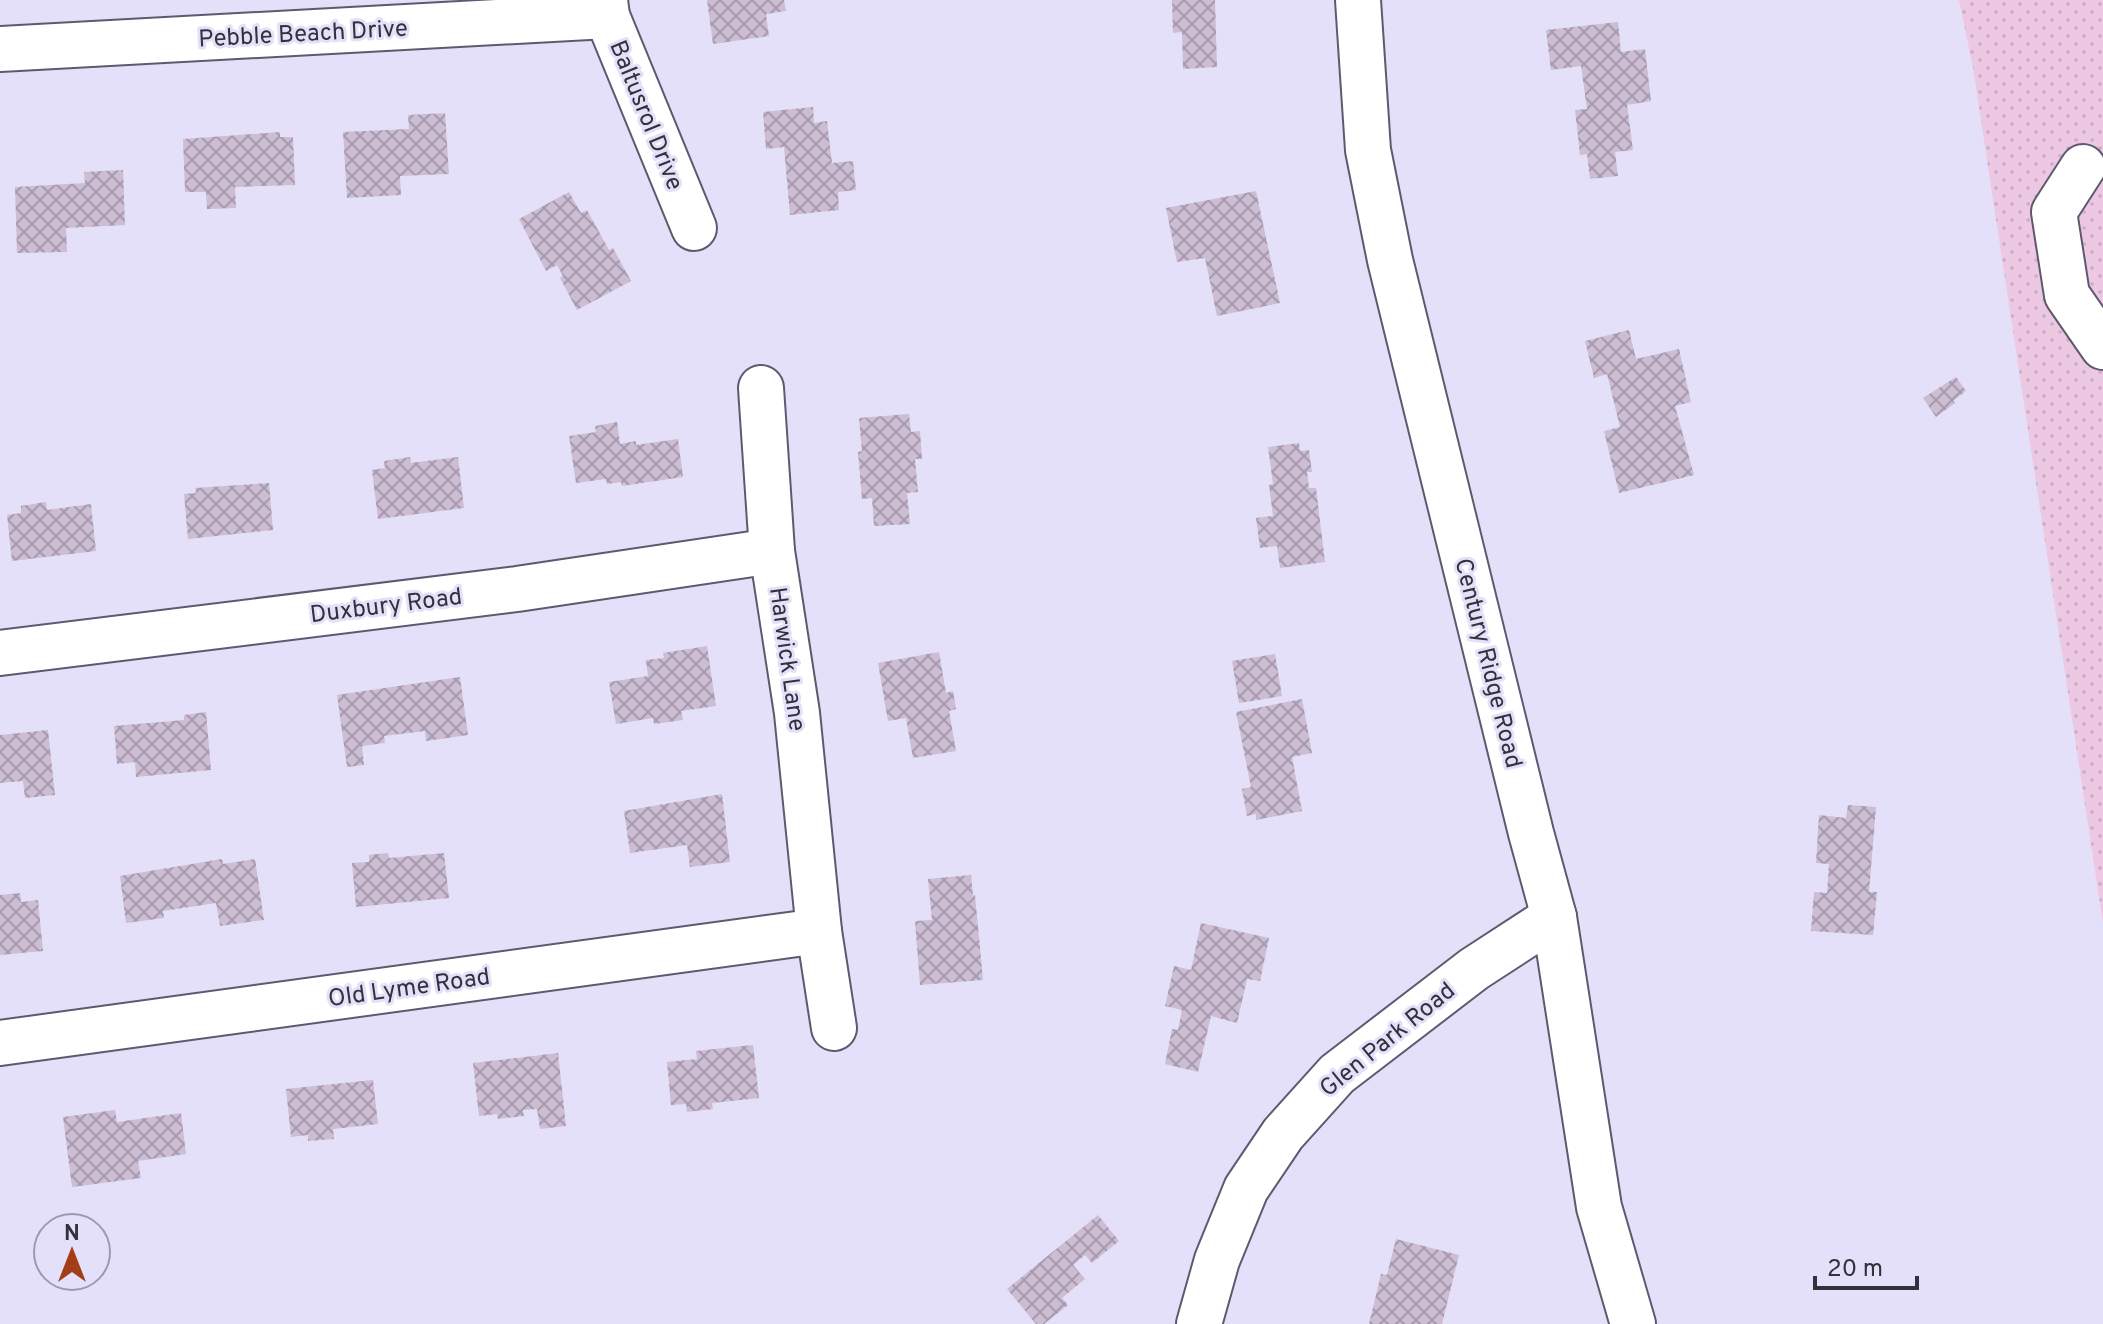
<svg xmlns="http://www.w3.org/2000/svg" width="2103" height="1324" font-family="Overpass,sans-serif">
<defs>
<pattern id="grass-dots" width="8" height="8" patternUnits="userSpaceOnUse" patternTransform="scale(2)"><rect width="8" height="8" fill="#edc8e3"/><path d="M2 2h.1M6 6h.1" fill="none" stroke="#ccacc4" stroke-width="1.8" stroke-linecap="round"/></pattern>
<pattern id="building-cross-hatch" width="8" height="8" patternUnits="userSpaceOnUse" patternTransform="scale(2)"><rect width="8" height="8" fill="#ccbdd3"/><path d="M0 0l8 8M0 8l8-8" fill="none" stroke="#a69aac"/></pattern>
</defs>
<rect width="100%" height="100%" fill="#e4e0fa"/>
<path fill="url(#grass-dots)" d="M1959 0H2103V923L1973 68Z"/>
<g fill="url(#building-cross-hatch)">
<path d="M707 0H784L786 11 766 14 769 36 713 44Z"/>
<path d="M1172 0H1215L1217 67 1183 69 1182 32 1173 33Z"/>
<path d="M1618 22 1621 52 1645 49 1651 101 1627 105 1633 150 1615 152 1618 176 1590 179 1587 154 1580 155 1575 110 1587 109 1581 66 1551 70 1546 30Z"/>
<path d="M813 107 814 123 827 121 832 163 853 161 856 190 838 192 839 210 790 215 784 147 766 149 763 112Z"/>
<path d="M445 113 449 174 400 176 401 195 347 198 343 132 409 129 408 115Z"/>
<path d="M280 132V137H293L295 185 235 187 236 208 207 209 206 192H185L183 139Z"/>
<path d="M123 170 125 225 66 228 67 252 17 253 15 187 85 183 84 172Z"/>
<path d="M1256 191 1280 303 1217 316 1205 258 1177 262 1166 208Z"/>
<path d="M569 192 581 213 587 210 609 250 613 248 631 281 577 310 560 278 563 276 557 265 546 271 519 219Z"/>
<path d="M1629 330 1636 359 1679 349 1691 402 1675 406 1694 475 1619 493 1604 431 1620 427 1607 374 1594 378 1585 341Z"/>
<path d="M1956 377 1966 391 1953 401 1955 403 1936 417 1923 398Z"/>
<path d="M909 414 911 432 920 431 922 459H915L918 492 907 493 910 524 874 526 872 498 862 499 858 452 862 451 859 418Z"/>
<path d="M617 422 620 444 636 441V445L678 439 683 477 622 486 621 482 607 484 606 479 576 483 569 436 596 432 595 426Z"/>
<path d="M1299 443 1300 451 1309 450 1312 472H1307L1309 488H1316L1325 562 1280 568 1277 546 1260 548 1256 518 1273 516 1269 485 1273 484 1268 447Z"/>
<path d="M410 457 411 463 458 457 464 508 378 519 372 470 385 468 384 461Z"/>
<path d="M269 483 273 530 188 539 184 494 196 493 195 488Z"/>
<path d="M46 502 47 510 91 504 96 551 12 561 7 515 21 513V506Z"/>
<path d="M707 646 716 706 681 711 683 720 654 724 653 718 616 724 609 682 648 676 646 660 664 658 663 653Z"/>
<path d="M939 652 946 693 953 691 956 709 949 711 956 751 913 758 906 718 888 721 878 663Z"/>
<path d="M1275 654 1282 696 1239 703 1232 661Z"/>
<path d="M460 677 468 735 426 741 425 731 384 736 385 743 362 746 364 765 347 767 337 695Z"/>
<path d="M1302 699 1312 753 1292 757 1302 811 1256 820V814L1247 816 1242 789 1251 787 1236 712Z"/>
<path d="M206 712 211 770 136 777 135 762 117 764 114 726 184 720V715Z"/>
<path d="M48 730 55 795 25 798 23 781 0 783V735Z"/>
<path d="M722 794 730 862 690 867 687 845 630 853 624 811Z"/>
<path d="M1848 805 1876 807 1869 892H1877L1873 935 1811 931 1814 892 1827 893 1829 864 1816 863 1819 815 1846 818Z"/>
<path d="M388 853 389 858 444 853 449 898 356 907 352 863 369 862V855Z"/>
<path d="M222 859 223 864 255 859 264 920 220 926 216 903 163 911 164 918 126 923 120 876Z"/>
<path d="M971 875 973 896 975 895 983 980 920 985 915 921 932 920 928 879Z"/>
<path d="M20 893 21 902 38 900 43 951 0 955V895Z"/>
<path d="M1201 923 1269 938 1260 981 1247 979 1237 1023 1211 1016 1198 1072 1165 1064 1172 1029 1178 1030 1182 1010 1165 1006 1174 966 1191 970Z"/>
<path d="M753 1045 759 1098 712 1103 713 1109 687 1112 686 1104 671 1105 667 1062 697 1059 696 1051Z"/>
<path d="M558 1053 566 1126 540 1129 537 1109 523 1110 524 1116 498 1119 497 1114 479 1116 473 1063Z"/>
<path d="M373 1080 378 1124 333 1129 334 1139 308 1141V1135L291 1137 286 1089Z"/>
<path d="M115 1110 117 1122 181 1113 186 1154 138 1161 141 1178 72 1187 63 1117Z"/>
<path d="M1098 1215 1119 1241 1092 1263 1085 1255 1073 1265 1085 1279 1062 1298 1068 1305 1044 1324H1036L1007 1289Z"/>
<path d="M1396 1239 1459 1255 1442 1324H1369L1381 1274 1387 1275Z"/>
</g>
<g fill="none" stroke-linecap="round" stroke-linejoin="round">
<defs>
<g id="minor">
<path d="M605 0 607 16 694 228"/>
<path d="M1358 0 1368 150 1390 260 1531 833 1554 917 1599 1207 1633 1324"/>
<path d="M0 49 607 16"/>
<path d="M2083 167 2054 212 2067 295 2103 347"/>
<path d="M761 388 772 551 797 713 819 931 834 1028"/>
<path d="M0 653 517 589 772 551"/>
<path d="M0 1043 819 931"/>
<path d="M1199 1324 1217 1260 1246 1189 1283 1134 1337 1074 1474 969 1554 917"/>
</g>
</defs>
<use href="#minor" stroke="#5d596e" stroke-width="48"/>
<use href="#minor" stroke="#fff" stroke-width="44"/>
</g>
<g text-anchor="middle" stroke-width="6" stroke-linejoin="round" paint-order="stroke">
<g font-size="24" fill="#33313b" stroke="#e4e0fa">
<text transform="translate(303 33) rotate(-3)" y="8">Pebble Beach Drive</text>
<text transform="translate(647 115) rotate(68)" y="8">Baltusrol Drive</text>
<text transform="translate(386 605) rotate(-7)" y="8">Duxbury Road</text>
<text transform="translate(788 659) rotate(82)" y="8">Harwick Lane</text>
<text transform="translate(1489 663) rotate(76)" y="8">Century Ridge Road</text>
<text transform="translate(409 987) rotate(-8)" y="8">Old Lyme Road</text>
<text transform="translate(1387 1039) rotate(-39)" y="8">Glen Park Road</text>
</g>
</g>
<g transform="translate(72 1252)"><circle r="38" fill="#e4e0fa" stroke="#9d9aae" stroke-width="2"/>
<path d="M0-6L14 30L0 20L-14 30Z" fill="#a43e19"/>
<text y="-12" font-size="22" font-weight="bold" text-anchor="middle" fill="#33313b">N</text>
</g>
<path d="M1815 1276v12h102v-12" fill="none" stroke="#33313b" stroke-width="4"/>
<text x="1827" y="1276" font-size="24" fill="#33313b" stroke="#e4e0fa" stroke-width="6" paint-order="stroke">20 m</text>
</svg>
